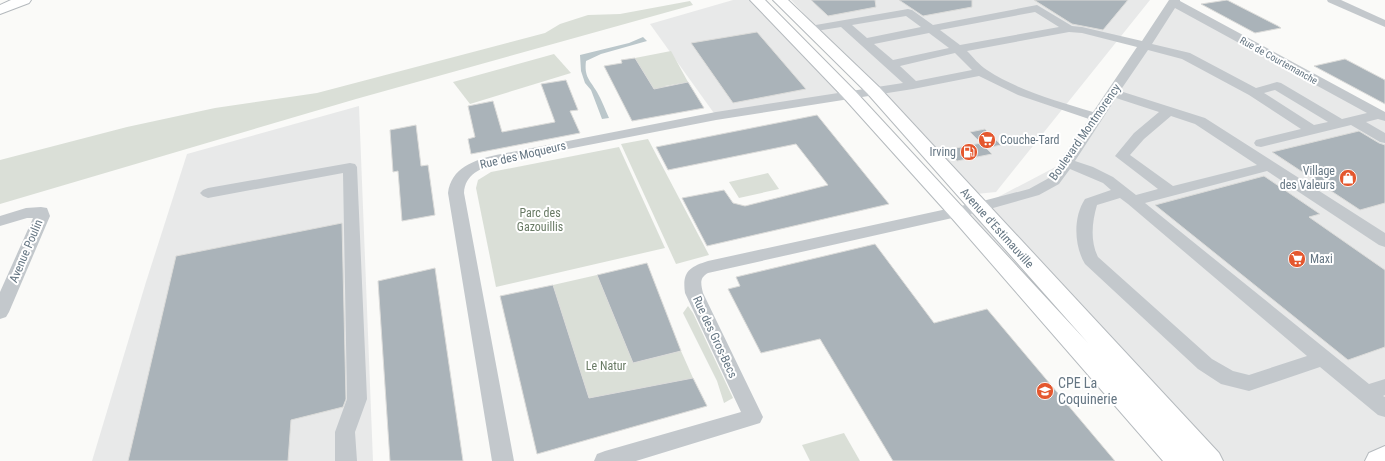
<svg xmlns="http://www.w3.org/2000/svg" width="1385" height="461" font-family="'Roboto Condensed',sans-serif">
<rect width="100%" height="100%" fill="#fafaf8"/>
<g fill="#e8e9e9">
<path d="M733 0H750L849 94 716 116 650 24Z"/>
<path d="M791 0H1150L996 192 976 194Z"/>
<path d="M1173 2 1385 118V461H1180L957 212 979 207 1065 162Z"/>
<path d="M359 106 373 461H92L146 282 187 154Z"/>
</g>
<g fill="#dadfd7">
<path d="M690 1 693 5 356 99 0 204V160L127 127 215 108 317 93 545 33 560 24 588 15 620 14Z"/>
<path d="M671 51 688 82 665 86 659 97 635 58Z"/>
<path d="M554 54 571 73 470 104 453 82Z"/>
<path d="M648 139 709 255 676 264 621 144Z"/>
<path d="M619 147 665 248 496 287 476 188 478 180 491 172Z"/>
<path d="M768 173 779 189 739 198 729 182Z"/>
<path d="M597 275 633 363 681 351 693 378 589 398 553 285Z"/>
<path d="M688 306 693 313 733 398 724 403 717 381 683 313Z"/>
<path d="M844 433 860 461H810L802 445Z"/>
</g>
<path fill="#bbc7cb" d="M643 37 647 41 601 54 586 61C584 77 590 80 597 92 602 101 605 109 609 118L602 119 591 90 585 83 581 71 580 55 629 43Z"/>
<g fill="#aab3b9" stroke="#dcdcda">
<path d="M811 0H875L876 7 828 16Z"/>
<path d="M899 0H972V7L923 16Z"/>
<path d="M1034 0H1128L1103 30 1072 24Z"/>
<path d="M1227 0 1278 26 1281 28 1255 33 1201 4Z"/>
<path d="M757 32 806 89 733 103 691 43Z"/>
<path d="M635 58 654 89 688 82 704 108 632 121 604 66 622 63 621 60Z"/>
<path d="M1345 59 1385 80V104L1314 66Z"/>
<path d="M566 80 578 110 570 111 580 133 471 154 468 139 475 137 468 106 493 101 502 132 555 122 541 84Z"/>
<path d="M817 115 889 204 707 246 682 198 724 190 733 203 745 206 828 185 796 144 668 170 656 147Z"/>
<path d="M416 125 421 166 428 165 435 215 402 221 398 171 393 172 390 130Z"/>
<path d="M985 129 1001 145 986 148 970 132Z"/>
<path d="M1359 131 1379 143 1385 145V203L1360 210 1272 152Z"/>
<path d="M981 143 992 154 957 161 946 150Z"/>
<path d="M1264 176 1320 214 1309 217 1385 270V347L1348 360 1155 205Z"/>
<path d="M342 223 346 399 343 407 291 420 288 461H128L176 256Z"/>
<path d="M875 244 934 323 987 309 1115 461H893L820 339 761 353 728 289 740 286 736 277Z"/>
<path d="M647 263 681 351 633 363 597 275Z"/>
<path d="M435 268 463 461H390L378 281Z"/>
<path d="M553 285 589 398 693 378 707 406 537 454 500 296Z"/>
</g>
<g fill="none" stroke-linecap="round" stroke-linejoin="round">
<defs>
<g id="major">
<path d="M750 0H765L855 91 1088 343 867 93 773 0H788L879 87 1219 453 1223 461H1163L950 216 843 97Z"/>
<path d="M1385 446V461H1365L1369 453Z"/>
</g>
<path id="highway" d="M11 0H31L29 3 0 14V5Z"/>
</defs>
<use href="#major" stroke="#b5babe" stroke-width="2"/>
<use href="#highway" stroke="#b4b9bd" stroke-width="2"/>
<g fill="#c3c8cc" fill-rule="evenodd">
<path d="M1169 0H1180V1L1385 112V121L1378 119 1366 122 1385 133V143L1380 142 1351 125 1261 147 1256 146 1254 143 1256 140 1301 129 1249 95 1182 59 1148 50 1120 91 1205 118 1385 233V247L1379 245 1267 171 1145 203 1369 384 1385 379V395L1383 396 1385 397V417L1378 415 1320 367 1249 391 1221 384 1198 369 1085 264C1074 246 1073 217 1085 199L1111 190 1103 183 1070 169 1059 184 1039 195 979 212 708 273C699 278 701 284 703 293L763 417 760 423 636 461H594L597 454 605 451 741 412 685 293C682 272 689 267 708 261L979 202 1029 189 1049 178 1059 163 1058 162 1062 158 1089 119 1018 95 979 76 913 89 716 120 497 163C481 168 465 174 464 193L514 461H492L448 193C451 168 474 160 496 155L716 112 903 83 841 27 810 32 806 31 804 29 806 27 810 26 908 9 912 10 933 25 1037 5 1072 26 1082 27 1142 41ZM1175 8 1367 113 1342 119 1281 83 1277 82 1256 88 1190 53 1152 44ZM1035 12 1059 27 960 45 940 30ZM906 16 921 27 867 38 852 25ZM1069 32 1082 33 1137 47 1093 112C1058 101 1019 91 987 70 979 65 973 57 967 51ZM929 33 949 48 893 60 874 44ZM955 53 972 70 916 81 900 66ZM1275 90 1328 122 1314 125 1264 93ZM1116 98 1159 112 1134 133 1115 156 1158 189 1136 195 1113 177 1093 167 1075 161ZM1171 116 1195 124 1257 165 1173 186 1130 155 1144 139ZM1120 198 1128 204 1307 356 1249 375 1233 371 1212 359 1098 257C1090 241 1092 222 1097 205Z"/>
<path d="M1327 0H1341L1385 20V27L1328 2Z"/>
<path d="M350 163 355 164 357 167 367 399 355 432 357 461H335V432L347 399 343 173 208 198 203 196 200 193 203 190 208 188Z"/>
<path d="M41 207 47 208 50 216 9 312 6 317 0 319V292L33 218H27L0 226V216L26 208Z"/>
</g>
<use href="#major" fill="#fff" fill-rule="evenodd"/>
<use href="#highway" fill="#fff" fill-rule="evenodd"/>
</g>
<defs>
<symbol id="supermarket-disc" viewBox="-11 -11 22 22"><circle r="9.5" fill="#e4572e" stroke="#fff"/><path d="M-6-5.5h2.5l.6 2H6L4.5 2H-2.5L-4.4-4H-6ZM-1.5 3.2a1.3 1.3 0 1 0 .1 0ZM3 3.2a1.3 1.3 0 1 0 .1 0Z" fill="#fff"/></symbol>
<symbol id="fuel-disc" viewBox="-11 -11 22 22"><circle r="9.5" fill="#e4572e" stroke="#fff"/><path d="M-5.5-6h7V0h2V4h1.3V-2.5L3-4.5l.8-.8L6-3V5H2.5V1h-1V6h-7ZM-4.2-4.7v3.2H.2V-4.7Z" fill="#fff"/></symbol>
<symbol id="shop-disc" viewBox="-11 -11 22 22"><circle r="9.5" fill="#e4572e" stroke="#fff"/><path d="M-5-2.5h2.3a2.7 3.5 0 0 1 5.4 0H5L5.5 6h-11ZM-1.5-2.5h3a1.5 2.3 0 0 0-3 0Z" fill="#fff"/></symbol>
<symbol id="school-disc" viewBox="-11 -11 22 22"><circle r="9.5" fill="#e4572e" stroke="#fff"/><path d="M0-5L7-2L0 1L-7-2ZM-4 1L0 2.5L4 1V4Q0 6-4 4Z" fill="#fff"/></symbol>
</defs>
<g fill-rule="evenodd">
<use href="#supermarket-disc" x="977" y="130" width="20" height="20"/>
<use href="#fuel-disc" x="959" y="142" width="20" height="20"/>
<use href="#shop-disc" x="1338" y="168" width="20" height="20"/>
<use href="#supermarket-disc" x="1287" y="249" width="20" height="20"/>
<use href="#school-disc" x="1035" y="381" width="20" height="20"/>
</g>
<g text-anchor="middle" stroke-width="4" stroke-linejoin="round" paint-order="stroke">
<g font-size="10" fill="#657683" stroke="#fff">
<text transform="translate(1279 60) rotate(29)" y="4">Rue de Courtemanche</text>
</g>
<g font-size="12" fill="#657683" stroke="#fff">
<text transform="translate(1085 132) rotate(-55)" y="4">Boulevard Montmorency</text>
<text transform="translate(523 155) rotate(-13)" y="4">Rue des Moqueurs</text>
<text transform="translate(997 228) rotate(48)" y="4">Avenue d'Estimauville</text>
<text transform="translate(26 251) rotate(-67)" y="4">Avenue Poulin</text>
<text transform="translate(715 337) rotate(65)" y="4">Rue des Gros-Becs</text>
</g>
<g font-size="12" fill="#657683" stroke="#fff" text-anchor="start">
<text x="1000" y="144">Couche-Tard</text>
<text x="956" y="156" text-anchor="end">Irving</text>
<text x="1335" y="175" text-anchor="end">Village<tspan x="1335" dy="14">des Valeurs</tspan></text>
<text x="1310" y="263">Maxi</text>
</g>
<g font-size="12" fill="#687a64" stroke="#fff">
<text x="540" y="217">Parc des<tspan x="540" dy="14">Gazouillis</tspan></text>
<text x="606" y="370">Le Natur</text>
</g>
<g font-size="14" fill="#657683" stroke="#fff" text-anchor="start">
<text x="1058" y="388">CPE La<tspan x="1058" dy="16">Coquinerie</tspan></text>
</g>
</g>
</svg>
